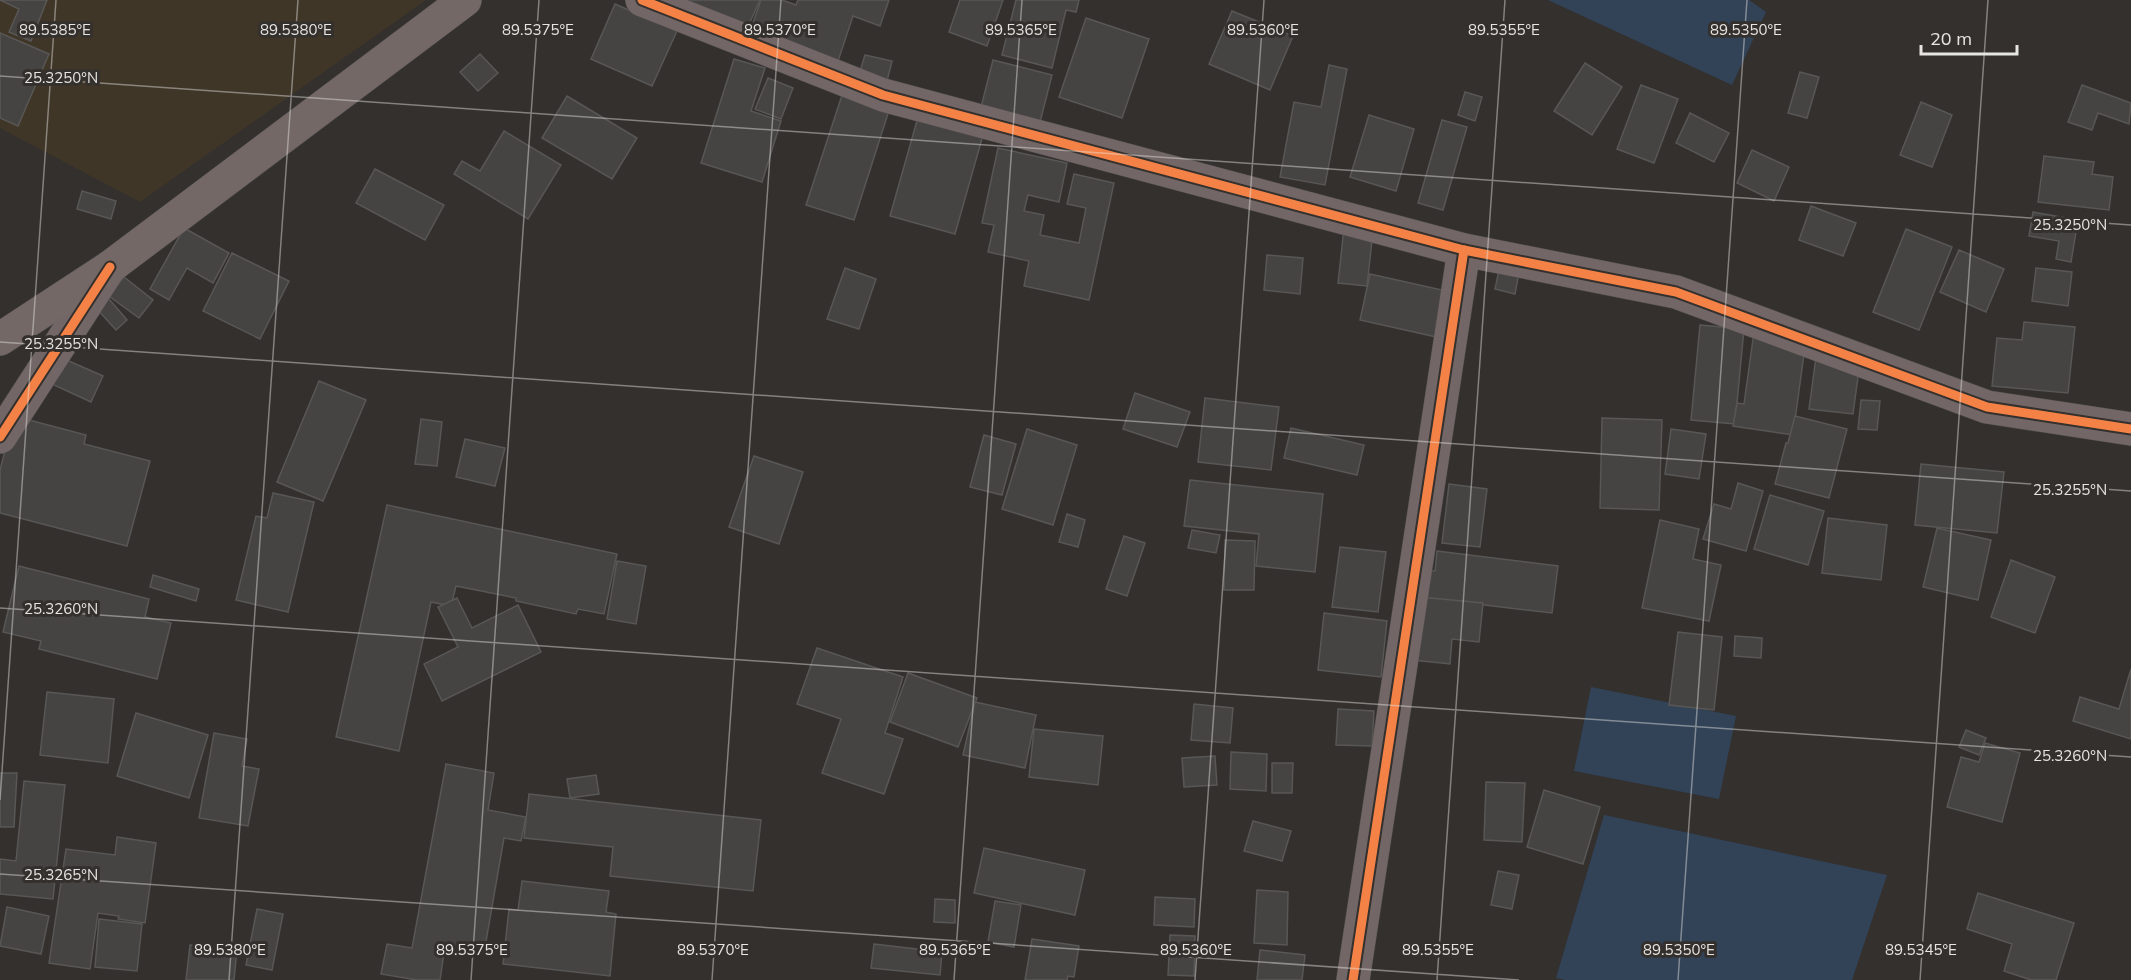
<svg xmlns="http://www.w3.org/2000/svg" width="2131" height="980" font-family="Mulish,sans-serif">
<rect width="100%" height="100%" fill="#33302e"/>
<path fill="#3f3628" d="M0 0H426L140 202 0 128Z"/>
<g fill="#324358">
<path d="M1548 0H1749L1766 12 1732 85Z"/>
<path d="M1591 687 1736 716 1719 799 1574 771Z"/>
<path d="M1604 815 1887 875 1852 980H1565L1556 978Z"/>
</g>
<g fill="#464442" stroke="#585755" stroke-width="1.5">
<path d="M0 0H47L31 41 9 32 19 9Z"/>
<path d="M671 0H760L745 33Z"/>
<path d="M761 0H782L796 5 798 0H889L880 26 853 16 837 64 749 34Z"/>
<path d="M960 0H1003L987 46 949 32Z"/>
<path d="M1016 0H1079L1076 12 1066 10 1052 68 1002 55Z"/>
<path d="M615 4 677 31 652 86 591 59Z"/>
<path d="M1232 11 1293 36 1270 90 1209 64Z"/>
<path d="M1086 18 1149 39 1122 118 1059 97Z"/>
<path d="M0 33 49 54 18 126 0 118Z"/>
<path d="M480 54 498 73 478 91 460 72Z"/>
<path d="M865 55 892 61 886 85 858 78Z"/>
<path d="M734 59 765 68 751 111 781 121 762 182 701 163Z"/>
<path d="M993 60 1052 75 1037 134 978 119Z"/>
<path d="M1585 63 1622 87 1592 135 1554 111Z"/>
<path d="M1329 65 1347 69 1325 185 1280 177 1294 102 1321 107Z"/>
<path d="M1800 72 1819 77 1807 118 1788 113Z"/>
<path d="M768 78 793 88 781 119 755 109Z"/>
<path d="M1641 85 1678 99 1654 163 1617 149Z"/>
<path d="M2082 85 2131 103 2129 124 2098 113 2092 130 2068 122Z"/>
<path d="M845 86 892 101 854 220 806 205Z"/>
<path d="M1465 92 1482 97 1475 121 1458 115Z"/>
<path d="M567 96 637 138 612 179 542 138Z"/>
<path d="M1921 102 1952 115 1932 167 1900 155Z"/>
<path d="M920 110 985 128 955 234 890 216Z"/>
<path d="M1690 113 1729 133 1714 162 1676 143Z"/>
<path d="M1369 115 1414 129 1396 191 1350 177Z"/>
<path d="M1442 120 1467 127 1443 210 1418 203Z"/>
<path d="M504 131 561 165 528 219 454 174 462 161 480 171Z"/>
<path d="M998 148 1067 163 1059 202 1028 195 1024 211 1044 215 1040 235 1079 243 1086 208 1067 204 1074 174 1114 183 1089 300 1024 286 1029 261 988 252 994 225 982 223Z"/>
<path d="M1752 150 1789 167 1774 201 1737 183Z"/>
<path d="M2044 156 2094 162 2092 174 2113 177 2109 210 2038 202Z"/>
<path d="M375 169 444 205 425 240 356 203Z"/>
<path d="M82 191 116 201 111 219 77 209Z"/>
<path d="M1811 206 1856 223 1843 256 1799 240Z"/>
<path d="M2033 212 2078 220 2071 262 2056 259 2059 241 2029 236Z"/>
<path d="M184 228 229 253 213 283 187 268 169 300 150 289Z"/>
<path d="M1344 228 1373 231 1367 286 1338 283Z"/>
<path d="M1906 229 1952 247 1919 330 1873 312Z"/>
<path d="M1959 250 2004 269 1986 312 1940 292Z"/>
<path d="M232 253 289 281 260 339 203 311Z"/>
<path d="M1267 255 1303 258 1300 294 1264 290Z"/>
<path d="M845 268 876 279 859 329 827 319Z"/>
<path d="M2036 268 2072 272 2068 306 2032 301Z"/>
<path d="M1499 270 1519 273 1515 294 1495 289Z"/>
<path d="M1370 274 1451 292 1441 338 1360 320Z"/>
<path d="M124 277 153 300 139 318 109 296Z"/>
<path d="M109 299 127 320 116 330 97 309Z"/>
<path d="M2024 322 2075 327 2068 393 1992 386 1997 338 2022 340Z"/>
<path d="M1700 325 1744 329 1735 424 1691 420Z"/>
<path d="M1754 332 1806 339 1793 435 1733 426 1737 403 1744 404Z"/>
<path d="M55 355 103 376 91 402 43 380Z"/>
<path d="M1816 357 1860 362 1853 414 1809 409Z"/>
<path d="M319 381 366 400 323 501 277 482Z"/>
<path d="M1135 393 1190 412 1177 447 1123 429Z"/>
<path d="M1205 398 1279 407 1271 470 1198 462Z"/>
<path d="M1861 400 1880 401 1877 430 1858 429Z"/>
<path d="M14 416 86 435 84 444 150 461 127 546 0 513V470Z"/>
<path d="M1795 416 1847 429 1829 498 1775 484 1786 443H1788Z"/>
<path d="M1602 418 1662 420 1659 510 1600 508Z"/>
<path d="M421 419 442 422 437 466 415 464Z"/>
<path d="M1291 428 1364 445 1357 475 1284 458Z"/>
<path d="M1027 429 1077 445 1053 525 1002 509Z"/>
<path d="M1671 429 1706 434 1699 479 1665 474Z"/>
<path d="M984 435 1016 444 1002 495 970 487Z"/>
<path d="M465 439 505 448 495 486 456 477Z"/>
<path d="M754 456 803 472 779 544 729 527Z"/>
<path d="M1921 464 2004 472 1997 533 1915 525Z"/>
<path d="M1190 480 1323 494 1315 572 1256 566 1259 534 1184 526Z"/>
<path d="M1738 483 1763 491 1746 551 1703 539 1714 504 1731 509Z"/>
<path d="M1449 484 1487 489 1480 547 1442 543Z"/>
<path d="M273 493 314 502 288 612 236 600 256 516 267 518Z"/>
<path d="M1770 495 1824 511 1808 565 1754 549Z"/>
<path d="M387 505 617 554 604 614 578 609 576 614 516 601V598L456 586 451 606 431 602 399 751 336 737Z"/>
<path d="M1067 514 1085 520 1078 547 1059 542Z"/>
<path d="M1828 518 1887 525 1881 580 1822 573Z"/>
<path d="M1660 520 1699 529 1693 559 1721 565 1709 621 1642 608Z"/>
<path d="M1937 528 1991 540 1978 600 1923 587Z"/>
<path d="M1192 530 1220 535 1216 553 1188 548Z"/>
<path d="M1124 536 1145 543 1127 596 1106 589Z"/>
<path d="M1225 540 1255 541 1254 590H1224Z"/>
<path d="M1340 547 1386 552 1378 612 1332 607Z"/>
<path d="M1437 551 1558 566 1552 613 1418 597 1422 569 1435 571Z"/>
<path d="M2011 560 2055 577 2035 633 1991 617Z"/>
<path d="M617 561 646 566 636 624 607 619Z"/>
<path d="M19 566 149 599 145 617 171 623 157 679 39 649 41 641 3 632Z"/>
<path d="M153 575 199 589 196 601 150 587Z"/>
<path d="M1420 597 1483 603 1479 642 1452 639 1450 664 1413 660Z"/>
<path d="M457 598 472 628 518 605 541 652 442 701 424 664 458 647 438 607Z"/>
<path d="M1324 613 1387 621 1381 677 1318 670Z"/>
<path d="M1678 632 1722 637 1714 710 1669 705Z"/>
<path d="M1735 636 1762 638 1761 658 1734 656Z"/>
<path d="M817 648 903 677 885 733 903 739 884 794 822 773 841 719 797 704Z"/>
<path d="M2131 669V739L2073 721 2080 697 2119 709Z"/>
<path d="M908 673 977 698 958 747 890 722Z"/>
<path d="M47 692 114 699 108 763 40 755Z"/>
<path d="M975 702 1036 715 1025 768 963 755Z"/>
<path d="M1194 704 1233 708 1230 743 1191 740Z"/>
<path d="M1338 709 1374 711 1372 746 1336 745Z"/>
<path d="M136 713 208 735 189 798 117 776Z"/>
<path d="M1034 729 1103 736 1098 785 1029 777Z"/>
<path d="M1966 730 1986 738 1979 755 1959 747Z"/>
<path d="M214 733 247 739 242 766 259 769 248 826 199 818Z"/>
<path d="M1985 743 2020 753 2002 822 1947 807 1961 757 1979 762Z"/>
<path d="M1231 752 1267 754 1266 791 1230 789Z"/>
<path d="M1215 756 1217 785 1184 787 1182 758Z"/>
<path d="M1272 763H1293L1292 793H1272Z"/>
<path d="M446 764 494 773 488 810 526 817 521 841 504 838 484 953 445 946 440 980H417L381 974 387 944 412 948Z"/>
<path d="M0 773H17L14 827H0Z"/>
<path d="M596 775 599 794 570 798 567 779Z"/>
<path d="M24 781 65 785 53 899 0 894V859L16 861Z"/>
<path d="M1486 782 1525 783 1522 842 1484 840Z"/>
<path d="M1544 790 1600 807 1583 864 1527 847Z"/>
<path d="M529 794 761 820 753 891 610 876 613 847 524 838Z"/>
<path d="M1253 821 1291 831 1282 861 1244 851Z"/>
<path d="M117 837 156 843 145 923 118 919 119 916 98 913 90 969 49 963 66 849 115 855Z"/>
<path d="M984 848 1085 870 1075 915 974 893Z"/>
<path d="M1498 871 1519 875 1512 909 1491 905Z"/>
<path d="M522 881 609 891 606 912 616 914 610 976 503 964 509 909 518 910Z"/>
<path d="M1257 890 1288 892 1287 945 1254 943Z"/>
<path d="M1978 893 2074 923 2056 980H2031L2004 971 2012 944 1967 929Z"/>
<path d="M1155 897 1195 899 1194 927 1154 925Z"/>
<path d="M935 899 955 900V923L934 922Z"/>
<path d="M995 901 1021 905 1014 947 988 942Z"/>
<path d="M7 907 49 916 41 954 0 946Z"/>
<path d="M257 909 283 914 272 970 246 965Z"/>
<path d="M99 919 142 924 137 971 95 967Z"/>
<path d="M1170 935 1195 936 1194 976 1168 975Z"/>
<path d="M1032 939 1079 946 1074 977 1068 976 1067 980H1025Z"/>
<path d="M874 944 942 952 940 975 871 968Z"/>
<path d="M190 945 237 949 234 980H186Z"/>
<path d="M1260 950 1305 955 1302 980H1257Z"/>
</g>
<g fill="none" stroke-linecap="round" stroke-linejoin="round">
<defs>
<g id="minor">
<path d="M642 0 883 95 1464 250 1676 292 1987 407 2131 429"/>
<path d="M0 437 110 267"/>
<path d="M1353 980 1464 250"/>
</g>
<path id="major" d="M0 339 110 267 465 0"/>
</defs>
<use href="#minor" stroke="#4f4d4c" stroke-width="34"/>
<use href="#major" stroke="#4f4d4c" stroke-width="34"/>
<use href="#minor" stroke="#726766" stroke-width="33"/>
<use href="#major" stroke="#736866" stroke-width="33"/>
<defs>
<g id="cycleway">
<path d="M642 0 883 95 1464 250 1676 292 1987 407 2131 429"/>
<path d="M0 437 110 267"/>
<path d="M1353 980 1464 250"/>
</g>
</defs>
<use href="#cycleway" stroke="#34302d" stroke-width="13"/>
<use href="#cycleway" stroke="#f48246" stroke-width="9"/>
</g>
<path fill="none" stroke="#e7e5e2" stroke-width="1.5" stroke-opacity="0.45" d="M0 76 2131 225M0 342 2131 491M0 608 2131 757M0 800 56 0M0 874 1519 980M229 980 298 0M471 980 539 0M712 980 781 0M954 980 1022 0M1195 980 1264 0M1437 980 1505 0M1678 980 1747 0M1920 980 1988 0"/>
<g font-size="15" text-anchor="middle" fill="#e7e5e2" stroke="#34302d" stroke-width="6" stroke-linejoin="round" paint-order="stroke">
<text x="55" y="35">89.5385°E</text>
<text x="296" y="35">89.5380°E</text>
<text x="538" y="35">89.5375°E</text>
<text x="780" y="35">89.5370°E</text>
<text x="1021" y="35">89.5365°E</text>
<text x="1263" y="35">89.5360°E</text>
<text x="1504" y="35">89.5355°E</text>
<text x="1746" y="35">89.5350°E</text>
<text x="61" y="83">25.3250°N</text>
<text x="2070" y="230">25.3250°N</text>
<text x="61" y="349">25.3255°N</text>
<text x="2070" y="495">25.3255°N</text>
<text x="61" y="614">25.3260°N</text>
<text x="2070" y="761">25.3260°N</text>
<text x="61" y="880">25.3265°N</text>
<text x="230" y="955">89.5380°E</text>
<text x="472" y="955">89.5375°E</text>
<text x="713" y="955">89.5370°E</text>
<text x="955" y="955">89.5365°E</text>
<text x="1196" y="955">89.5360°E</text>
<text x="1438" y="955">89.5355°E</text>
<text x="1679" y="955">89.5350°E</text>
<text x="1921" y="955">89.5345°E</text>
</g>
<path d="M1921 45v9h96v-9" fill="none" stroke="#e7e5e2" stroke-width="3"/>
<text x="1930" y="45" font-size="18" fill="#e7e5e2" stroke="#34302d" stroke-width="4.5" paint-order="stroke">20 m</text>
</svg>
